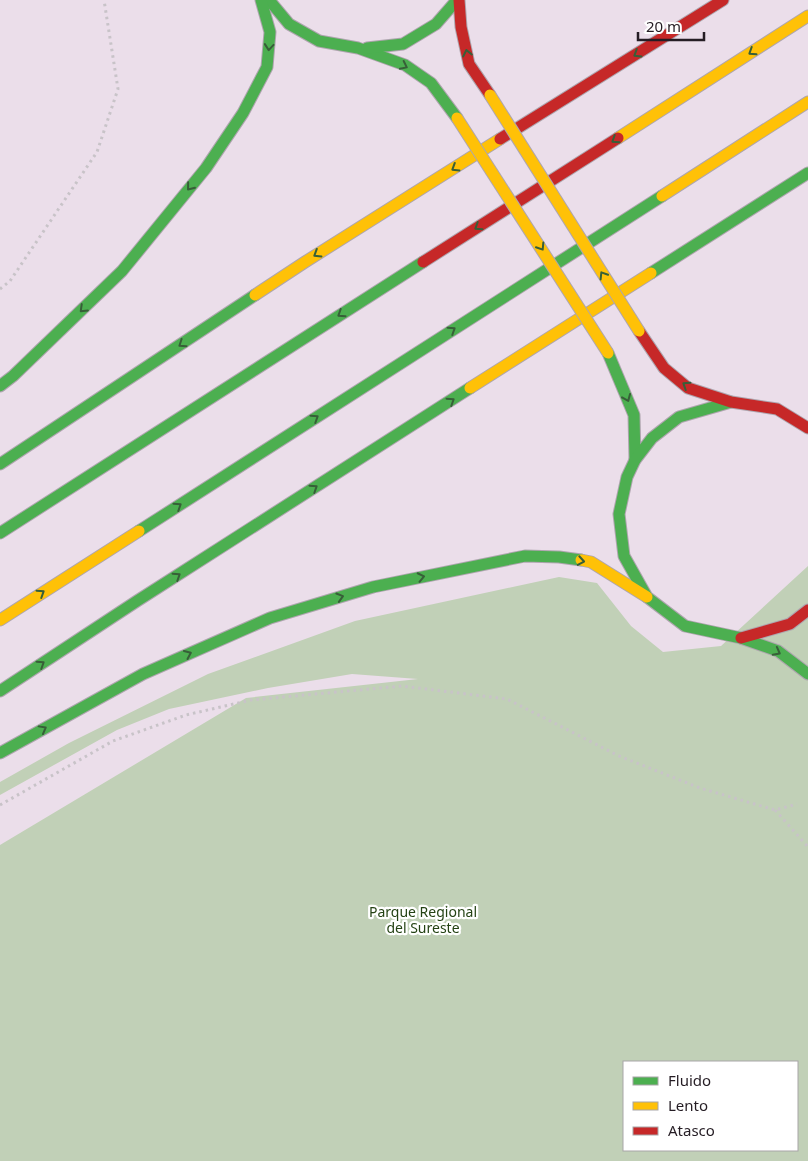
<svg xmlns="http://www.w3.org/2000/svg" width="808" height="1161" font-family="'Noto Sans',sans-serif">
<rect width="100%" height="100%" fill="#ebdeea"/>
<path fill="#c1d0b7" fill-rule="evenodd" d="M808 566V1161H0V845L246 698 418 679 352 674 268 688 169 709 117 730 0 795V782L69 743 208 674 355 621 559 577 597 583 631 626 663 652 721 646ZM624 1062H797V1150H624Z"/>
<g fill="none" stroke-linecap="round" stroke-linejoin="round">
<defs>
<g id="fast">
<path d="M269 0 289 24 319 41 358 48 405 65 431 83 457 118"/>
<path d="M367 48 403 44 436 24 457 0"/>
<path d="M651 273 808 173"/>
<path d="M608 353 634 415 635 460"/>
<path d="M0 386 13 376 122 271 206 168 243 113 267 67 270 32 261 0"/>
<path d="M731 402 679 417 652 438 635 460 627 477 619 514 624 556 647 597 685 626 741 638 778 651 808 674"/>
<path d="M0 464 255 295"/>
<path d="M139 531 662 196"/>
<path d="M0 533 423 262"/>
<path d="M0 691 137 601 470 388"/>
<path d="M0 753 143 674 270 618 373 587 525 556 559 557 581 560"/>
</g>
<g id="slow">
<path d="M618 138 808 16"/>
<path d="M662 196 808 102"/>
<path d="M255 295 305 262 500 139"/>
<path d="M470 388 651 273"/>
<path d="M581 560 591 562 647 597"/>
<path d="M0 620 139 531"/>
</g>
<g id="jam">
<path d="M459 0 461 27 469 64 490 95"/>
<path d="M500 139 723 0"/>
<path d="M423 262 618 138"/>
<path d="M639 331 664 368 688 388 731 402 777 409 808 428"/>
<path d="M741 638 790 624 808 610"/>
</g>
</defs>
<use href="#fast" stroke="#aea5ae" stroke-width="13"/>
<use href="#slow" stroke="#aea5ae" stroke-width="13"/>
<use href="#jam" stroke="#aea5ae" stroke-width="13"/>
<g stroke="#c8c3c8" stroke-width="3" stroke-dasharray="2.5 4" stroke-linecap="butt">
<path d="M0 289 10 281 97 152 118 89 104 0"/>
<path d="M0 805 113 741 186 715 251 700 402 686 507 699 619 756 700 788 775 810 797 804"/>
<path d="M775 810 808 847"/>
</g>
<use href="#fast" stroke="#4caf50" stroke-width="11"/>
<use href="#slow" stroke="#ffc107" stroke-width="11"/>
<use href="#jam" stroke="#c62828" stroke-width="11"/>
<defs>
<g id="slow-bridge">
<path d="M490 95 639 331"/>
<path d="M457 118 608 353"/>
</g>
</defs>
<use href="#slow-bridge" stroke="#aea5ae" stroke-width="13" stroke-linecap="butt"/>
<use href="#slow-bridge" stroke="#ffc107" stroke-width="11"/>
</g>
<defs><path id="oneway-chevron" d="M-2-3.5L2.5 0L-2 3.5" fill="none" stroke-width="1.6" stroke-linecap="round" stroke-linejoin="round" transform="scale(1.25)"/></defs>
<g stroke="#375f38">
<use href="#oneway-chevron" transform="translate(269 47) rotate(95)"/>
<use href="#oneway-chevron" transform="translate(752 52) rotate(147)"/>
<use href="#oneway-chevron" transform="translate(467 53) rotate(-102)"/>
<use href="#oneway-chevron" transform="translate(637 54) rotate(148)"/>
<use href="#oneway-chevron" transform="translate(404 66) rotate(26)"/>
<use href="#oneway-chevron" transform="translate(615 140) rotate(147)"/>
<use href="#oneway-chevron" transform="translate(455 168) rotate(148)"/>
<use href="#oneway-chevron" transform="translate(190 187) rotate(129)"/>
<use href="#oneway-chevron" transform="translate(478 227) rotate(147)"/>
<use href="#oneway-chevron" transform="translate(541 247) rotate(57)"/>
<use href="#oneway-chevron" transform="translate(317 254) rotate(148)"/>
<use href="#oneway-chevron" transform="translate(603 275) rotate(-122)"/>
<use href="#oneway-chevron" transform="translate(83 309) rotate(136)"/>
<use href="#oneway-chevron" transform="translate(341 314) rotate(147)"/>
<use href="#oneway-chevron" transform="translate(452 330) rotate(-33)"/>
<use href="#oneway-chevron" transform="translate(182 344) rotate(146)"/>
<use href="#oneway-chevron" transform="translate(686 385) rotate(-147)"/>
<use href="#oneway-chevron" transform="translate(627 398) rotate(67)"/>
<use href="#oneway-chevron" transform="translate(451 401) rotate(-33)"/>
<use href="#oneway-chevron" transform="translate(315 418) rotate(-33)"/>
<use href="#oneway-chevron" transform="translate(314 488) rotate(-33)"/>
<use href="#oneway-chevron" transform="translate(178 506) rotate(-33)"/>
<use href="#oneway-chevron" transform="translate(581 561) rotate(10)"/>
<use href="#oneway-chevron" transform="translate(177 576) rotate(-33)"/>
<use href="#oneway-chevron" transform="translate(421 577) rotate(-12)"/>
<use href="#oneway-chevron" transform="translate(41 593) rotate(-33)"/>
<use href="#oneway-chevron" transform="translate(340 597) rotate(-17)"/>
<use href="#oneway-chevron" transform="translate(777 652) rotate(28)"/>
<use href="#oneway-chevron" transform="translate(188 654) rotate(-24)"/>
<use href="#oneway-chevron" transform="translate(41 664) rotate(-33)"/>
<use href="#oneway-chevron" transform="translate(43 729) rotate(-29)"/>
</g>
<g text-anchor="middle" stroke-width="4.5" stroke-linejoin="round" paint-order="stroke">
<g font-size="14" fill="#244214" stroke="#fff">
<text x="423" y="917">Parque Regional<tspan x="423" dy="16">del Sureste</tspan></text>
</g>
</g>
<rect x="623" y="1061" width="175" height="90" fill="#ffffff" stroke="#a8a5a7"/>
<rect x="633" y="1077" width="25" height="8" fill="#4caf50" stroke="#a8a5a7"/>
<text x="668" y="1086" font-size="15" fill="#251d24">Fluido</text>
<rect x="633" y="1102" width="25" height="8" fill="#ffc107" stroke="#a8a5a7"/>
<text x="668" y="1111" font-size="15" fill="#251d24">Lento</text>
<rect x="633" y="1127" width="25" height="8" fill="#c62828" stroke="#a8a5a7"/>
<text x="668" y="1136" font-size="15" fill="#251d24">Atasco</text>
<path d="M638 32v8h66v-8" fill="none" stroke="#251d24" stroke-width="2.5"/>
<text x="646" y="32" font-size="15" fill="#251d24" stroke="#ffffff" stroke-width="4" paint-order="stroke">20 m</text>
</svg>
